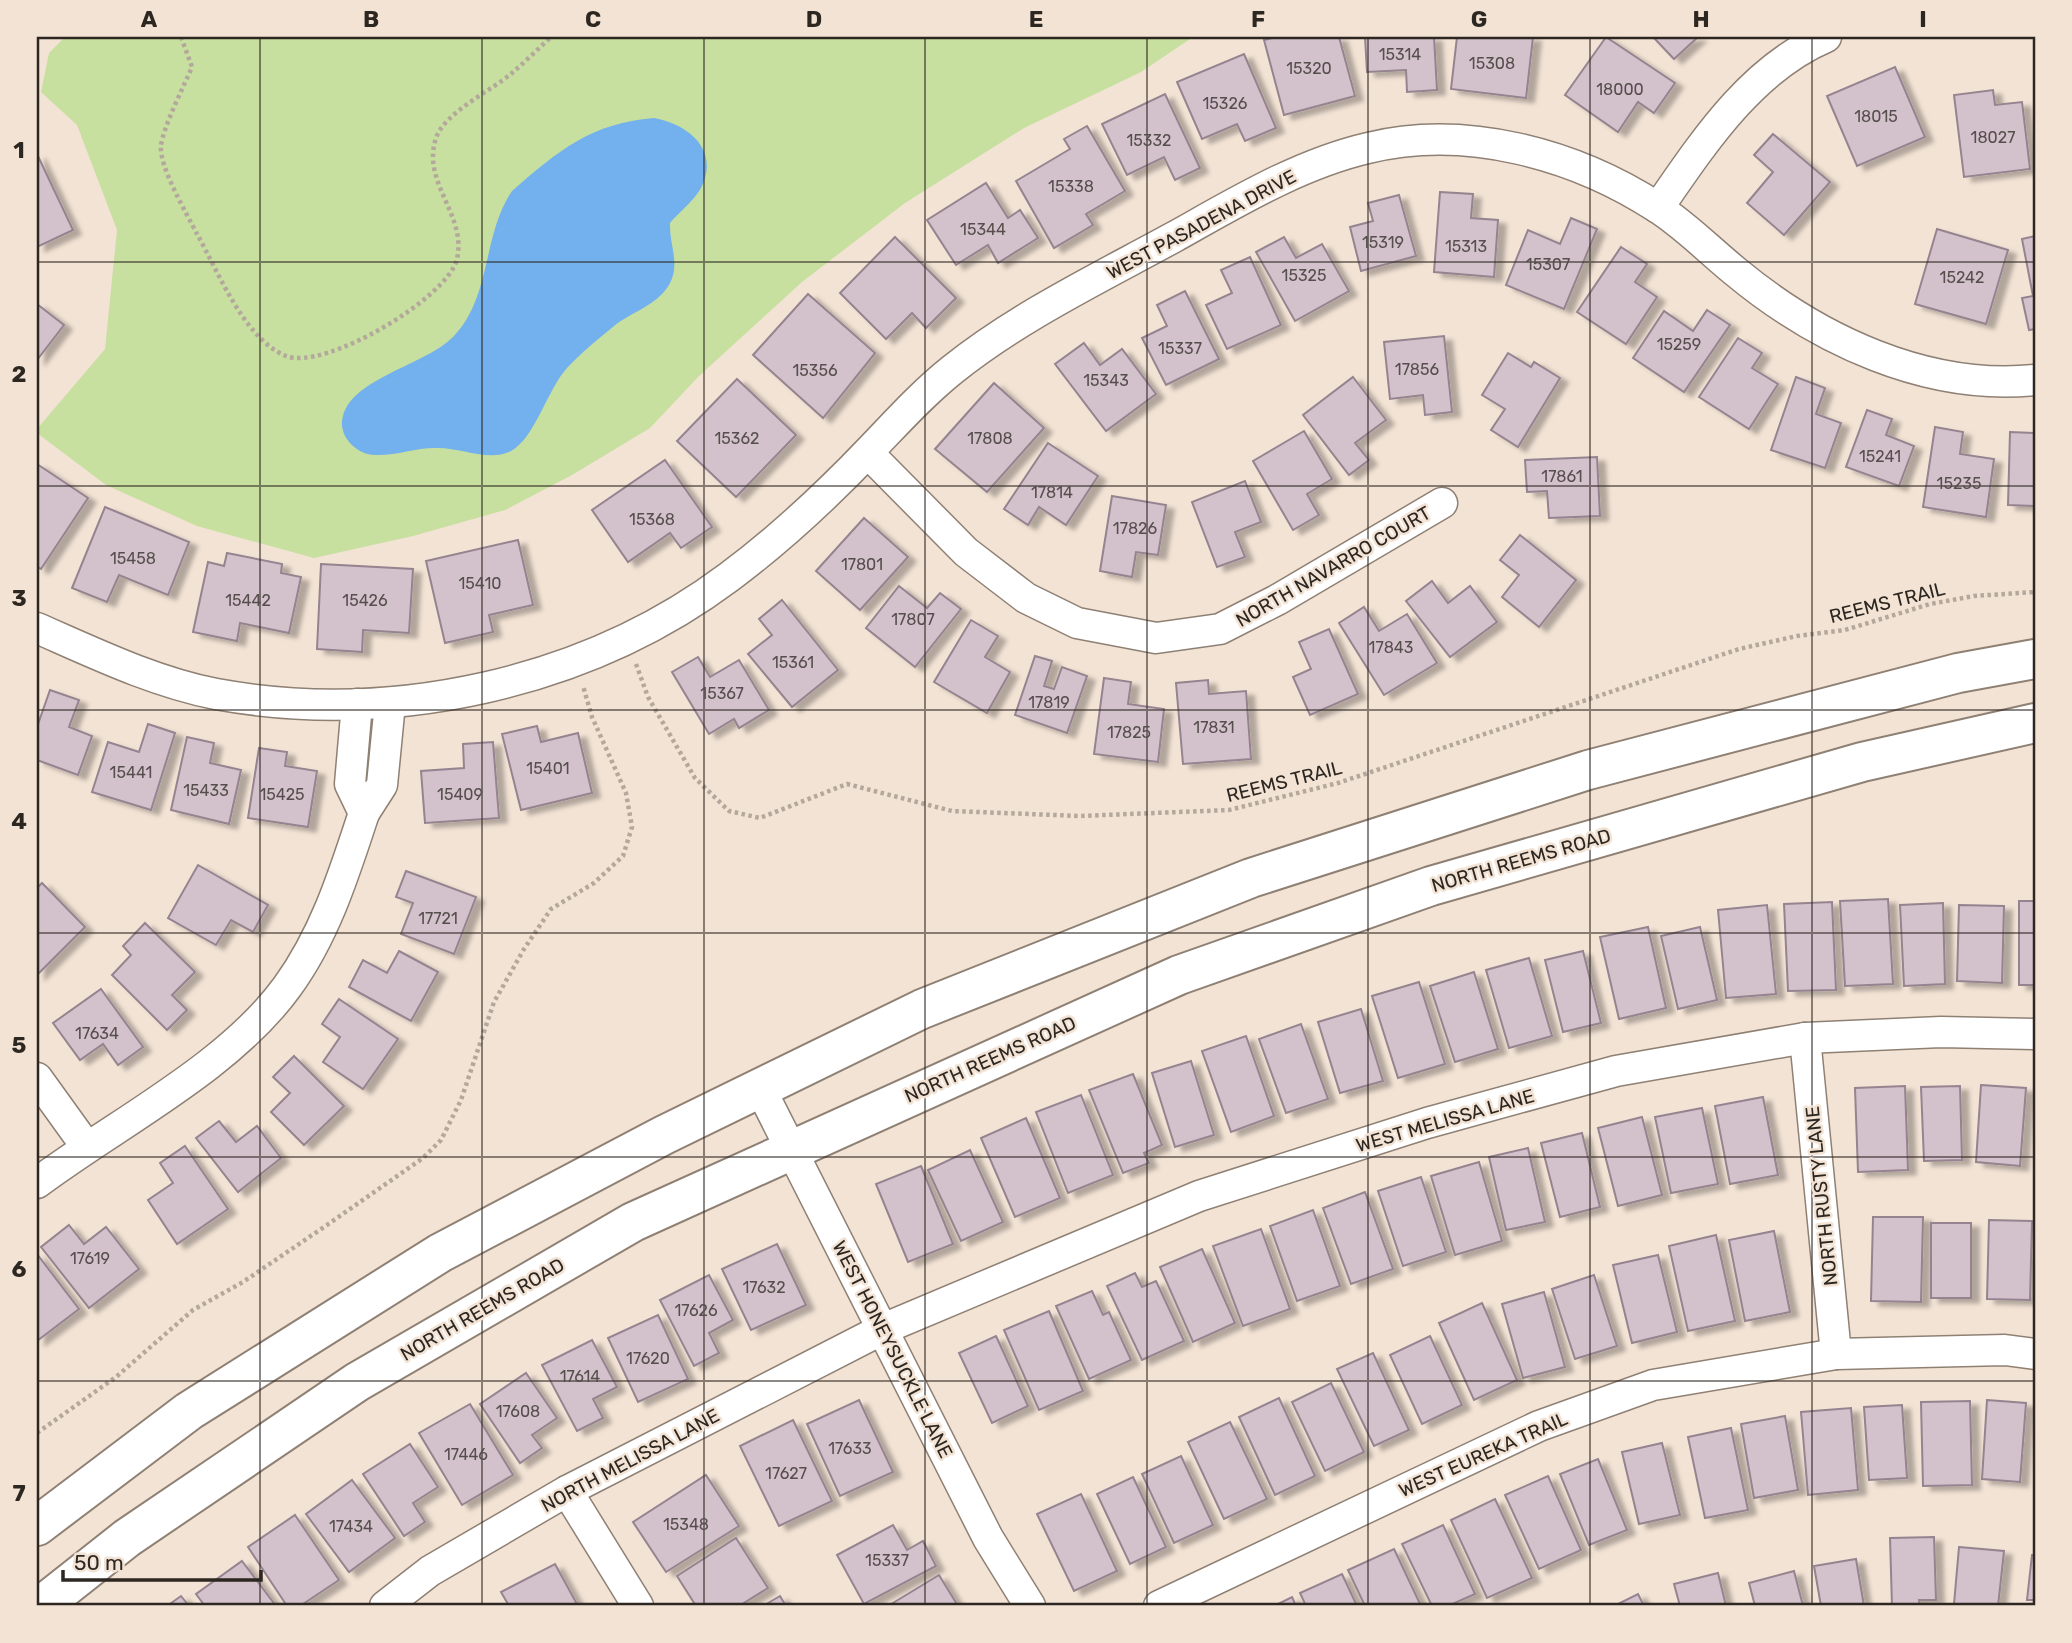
<svg xmlns="http://www.w3.org/2000/svg" width="2072" height="1643" font-family="Rubik,sans-serif">
<defs>
<filter id="shadow"><feDropShadow dx="8" dy="4.5" stdDeviation="2" flood-color="#0004"/></filter>
</defs>
<rect width="100%" height="100%" fill="#f3e3d5"/>
<path fill="#c7df9f" d="M65 37H1193L1141 72 1024 128 905 203 802 282 699 376 650 428 572 475 505 510 413 536 314 558 197 526 106 485 37 433V429L105 349 117 230 77 125 41 92 49 53Z"/>
<path fill="#73b0ee" d="M654 118C683 123 717 145 704 181 699 197 681 210 670 223 669 245 681 264 669 285 656 306 633 311 614 326 598 339 581 353 567 368 547 390 535 438 511 451 489 462 462 448 438 448 417 447 396 456 375 455 356 455 337 435 343 416 353 378 425 365 453 337 492 297 482 235 512 191 558 151 591 123 654 118Z"/>
<g fill="#d3c1cc" stroke="#95848f" stroke-width="2" filter="url(#shadow)">
<path d="M1276 37H1339L1355 96 1284 115 1264 40Z"/>
<path d="M1365 37H1434L1437 90 1407 92 1406 70 1367 72Z"/>
<path d="M1457 37H1533L1526 98 1451 89Z"/>
<path d="M1606 37 1675 83 1654 113 1638 102 1618 132 1565 95Z"/>
<path d="M1653 37H1698L1674 59Z"/>
<path d="M1244 54 1276 128 1245 141 1237 124 1202 139 1177 82Z"/>
<path d="M1895 67 1925 137 1857 166 1827 96Z"/>
<path d="M1993 90 1995 105 2022 102 2030 169 1964 177 1954 95Z"/>
<path d="M1165 94 1200 168 1175 180 1164 157 1127 175 1102 124Z"/>
<path d="M1087 126 1125 191 1086 214 1093 225 1054 248 1016 181 1070 149 1064 139Z"/>
<path d="M1773 134 1830 182 1784 235 1747 203 1773 172 1754 155Z"/>
<path d="M37 154 73 230 37 247Z"/>
<path d="M986 183 1008 218 1020 210 1038 238 998 263 988 245 956 265 927 220Z"/>
<path d="M1440 192 1473 194 1471 218 1498 220 1494 277 1434 272Z"/>
<path d="M1399 195 1416 256 1361 271 1350 227 1373 221 1368 203Z"/>
<path d="M1571 218 1597 229 1564 309 1506 285 1528 230 1560 244Z"/>
<path d="M1937 229 2008 250 1986 324 1915 304Z"/>
<path d="M2035 236V329L2029 330 2022 298 2033 296 2022 239Z"/>
<path d="M895 237 956 298 926 328 912 313 886 339 840 293Z"/>
<path d="M1284 237 1296 258 1322 244 1349 291 1295 321 1256 252Z"/>
<path d="M1621 247 1647 264 1635 282 1657 297 1626 344 1577 312Z"/>
<path d="M1250 257 1281 325 1227 349 1206 305 1232 293 1221 270Z"/>
<path d="M1185 291 1219 359 1166 385 1142 338 1167 326 1157 305Z"/>
<path d="M808 294 875 353 823 418 753 355Z"/>
<path d="M37 304 64 325 37 360Z"/>
<path d="M1707 310 1730 325 1684 392 1633 358 1664 311 1693 331Z"/>
<path d="M1444 336 1452 412 1425 415 1423 395 1390 399 1384 342Z"/>
<path d="M1738 338 1762 353 1752 368 1778 384 1749 429 1699 397Z"/>
<path d="M1084 343 1100 365 1122 349 1156 394 1106 431 1055 364Z"/>
<path d="M1508 353 1531 367 1534 362 1560 378 1518 447 1491 430 1505 409 1482 395Z"/>
<path d="M1353 377 1386 420 1355 443 1369 460 1349 475 1303 415Z"/>
<path d="M1796 377 1825 388 1816 414 1841 423 1825 468 1771 450Z"/>
<path d="M737 379 796 435 736 497 677 441Z"/>
<path d="M994 383 1044 428 987 492 935 449Z"/>
<path d="M1867 410 1892 419 1886 435 1914 446 1899 486 1846 467Z"/>
<path d="M1935 427 1963 432 1960 454 1994 459 1986 517 1923 507Z"/>
<path d="M1304 431 1332 479 1307 494 1319 515 1293 530 1253 461Z"/>
<path d="M2010 432 2035 433V506L2008 505Z"/>
<path d="M1048 443 1098 476 1066 525 1039 507 1028 525 1004 509Z"/>
<path d="M1597 457 1600 516 1549 518 1547 491 1527 492 1525 460Z"/>
<path d="M665 460 712 527 681 548 670 533 628 562 592 510Z"/>
<path d="M37 464 88 498 41 569 37 567Z"/>
<path d="M1245 481 1261 522 1235 532 1245 557 1217 567 1192 502Z"/>
<path d="M1112 496 1166 505 1158 555 1136 552 1132 577 1100 571Z"/>
<path d="M105 507 189 542 168 595 119 575 107 602 72 588Z"/>
<path d="M864 518 908 557 860 610 816 571Z"/>
<path d="M1520 535 1576 580 1539 627 1502 597 1519 575 1500 560Z"/>
<path d="M518 540 533 605 489 615 493 632 445 643 426 561Z"/>
<path d="M227 553 282 564 281 573 301 577 289 633 240 623 237 641 193 632 208 562 224 566Z"/>
<path d="M321 564 413 569 409 633 363 630 362 652 317 649Z"/>
<path d="M1432 581 1448 603 1470 586 1497 622 1450 657 1406 601Z"/>
<path d="M899 586 927 608 940 593 961 609 915 667 866 628Z"/>
<path d="M782 600 838 670 792 707 748 654 772 635 759 619Z"/>
<path d="M1364 607 1379 631 1407 614 1437 663 1384 695 1339 623Z"/>
<path d="M971 620 998 636 985 657 1010 672 987 713 934 682Z"/>
<path d="M1329 629 1358 694 1310 715 1293 677 1311 669 1299 642Z"/>
<path d="M1035 656 1052 661 1044 686 1054 689 1062 667 1087 676 1067 733 1015 715Z"/>
<path d="M698 657 710 677 739 660 769 710 739 728 734 719 709 734 672 672Z"/>
<path d="M1104 678 1131 682 1128 704 1164 709 1158 762 1094 754Z"/>
<path d="M1208 680 1209 694 1246 691 1251 759 1183 764 1176 683Z"/>
<path d="M50 690 79 700 69 727 92 736 78 775 37 760V727Z"/>
<path d="M148 724 175 733 151 810 92 792 108 742 139 752Z"/>
<path d="M537 726 541 742 578 733 592 793 521 810 502 734Z"/>
<path d="M187 737 214 743 210 763 241 770 229 824 171 810Z"/>
<path d="M493 742 499 818 425 823 421 771 464 768 463 744Z"/>
<path d="M259 748 287 752 285 766 317 771 308 827 248 818Z"/>
<path d="M198 865 268 905 253 932 231 920 216 945 168 918Z"/>
<path d="M406 871 476 897 454 954 401 934 413 903 396 897Z"/>
<path d="M42 883 85 927 37 975V888Z"/>
<path d="M1888 899 1893 984 1845 986 1840 901Z"/>
<rect x="2019" y="901" width="16" height="84"/>
<path d="M1832 902 1836 990 1788 991 1784 904Z"/>
<path d="M1943 903 1945 984 1904 986 1900 905Z"/>
<path d="M1767 905 1776 994 1726 998 1718 910Z"/>
<path d="M1959 905 2004 906 2002 983 1957 981Z"/>
<path d="M145 923 195 972 172 995 187 1010 167 1030 112 975 131 955 123 946Z"/>
<path d="M1648 927 1666 1008 1619 1019 1600 937Z"/>
<path d="M1700 927 1717 1000 1678 1009 1661 936Z"/>
<path d="M399 951 438 972 411 1021 349 987 363 960 387 973Z"/>
<path d="M1583 951 1601 1023 1563 1032 1545 960Z"/>
<path d="M1529 958 1552 1036 1509 1048 1486 970Z"/>
<path d="M1474 972 1498 1049 1455 1062 1430 986Z"/>
<path d="M1419 982 1445 1064 1398 1078 1372 996Z"/>
<path d="M101 989 143 1047 118 1065 103 1044 80 1060 53 1023Z"/>
<path d="M339 999 398 1039 363 1089 323 1062 340 1037 322 1024Z"/>
<path d="M1361 1009 1383 1081 1340 1093 1318 1022Z"/>
<path d="M1301 1024 1328 1099 1286 1113 1259 1039Z"/>
<path d="M1246 1036 1274 1116 1231 1132 1202 1051Z"/>
<path d="M294 1056 344 1106 304 1145 271 1112 290 1093 273 1077Z"/>
<path d="M1191 1061 1214 1135 1175 1147 1152 1073Z"/>
<path d="M1133 1074 1162 1145 1144 1153 1149 1163 1123 1173 1089 1090Z"/>
<path d="M1981 1085 2026 1088 2020 1166 1976 1162Z"/>
<path d="M1905 1086 1908 1170 1858 1172 1855 1088Z"/>
<path d="M1960 1086 1962 1160 1924 1161 1921 1087Z"/>
<path d="M1081 1095 1113 1175 1068 1193 1036 1112Z"/>
<path d="M1763 1097 1778 1175 1730 1184 1715 1106Z"/>
<path d="M1702 1108 1718 1184 1671 1193 1655 1117Z"/>
<path d="M1642 1117 1662 1195 1618 1206 1598 1128Z"/>
<path d="M1026 1118 1060 1198 1015 1217 981 1138Z"/>
<path d="M219 1121 236 1142 257 1126 281 1158 238 1192 196 1138Z"/>
<path d="M1582 1133 1600 1207 1560 1217 1541 1143Z"/>
<path d="M185 1146 228 1209 177 1244 148 1200 173 1183 160 1163Z"/>
<path d="M1528 1148 1545 1222 1506 1230 1489 1157Z"/>
<path d="M970 1150 1003 1222 961 1241 928 1170Z"/>
<path d="M1479 1162 1502 1241 1455 1255 1431 1176Z"/>
<path d="M921 1166 953 1244 908 1262 876 1184Z"/>
<path d="M1421 1177 1446 1252 1403 1266 1378 1191Z"/>
<path d="M1365 1192 1393 1269 1351 1284 1323 1208Z"/>
<path d="M1313 1210 1340 1286 1297 1301 1270 1226Z"/>
<path d="M1873 1217H1923L1921 1302 1871 1301Z"/>
<path d="M1989 1220 2032 1221 2030 1300 1987 1299Z"/>
<rect x="1931" y="1223" width="40" height="75"/>
<path d="M69 1225 84 1244 106 1227 139 1269 89 1308 41 1247Z"/>
<path d="M1261 1229 1290 1309 1243 1326 1213 1246Z"/>
<path d="M1774 1231 1790 1312 1745 1321 1729 1240Z"/>
<path d="M1716 1235 1735 1321 1688 1331 1669 1246Z"/>
<path d="M777 1244 806 1305 751 1330 722 1269Z"/>
<path d="M1202 1249 1235 1323 1193 1342 1160 1267Z"/>
<path d="M37 1254 79 1309 37 1341Z"/>
<path d="M1658 1255 1677 1332 1632 1343 1613 1265Z"/>
<path d="M1135 1273 1142 1287 1156 1281 1184 1341 1142 1360 1107 1286Z"/>
<path d="M709 1275 733 1320 709 1333 719 1353 694 1366 660 1300Z"/>
<path d="M1594 1275 1617 1346 1575 1359 1552 1289Z"/>
<path d="M1092 1291 1103 1315 1109 1312 1131 1360 1089 1379 1056 1306Z"/>
<path d="M1544 1292 1565 1367 1523 1378 1502 1304Z"/>
<path d="M1482 1303 1517 1380 1474 1400 1439 1323Z"/>
<path d="M1049 1311 1083 1391 1039 1410 1004 1330Z"/>
<path d="M658 1315 688 1379 638 1402 608 1338Z"/>
<path d="M996 1336 1028 1406 992 1423 959 1353Z"/>
<path d="M1430 1336 1462 1405 1422 1424 1390 1355Z"/>
<path d="M592 1340 617 1387 593 1399 603 1418 577 1431 542 1365Z"/>
<path d="M1373 1353 1409 1430 1374 1446 1337 1369Z"/>
<path d="M526 1373 557 1418 532 1435 542 1448 520 1463 480 1404Z"/>
<path d="M1331 1383 1364 1452 1325 1471 1292 1402Z"/>
<path d="M1279 1398 1315 1476 1275 1495 1239 1417Z"/>
<path d="M859 1400 893 1472 840 1496 807 1424Z"/>
<path d="M1987 1400 2026 1403 2020 1482 1982 1479Z"/>
<path d="M1970 1401 1972 1485 1923 1486 1921 1402Z"/>
<path d="M470 1404 513 1475 462 1505 419 1433Z"/>
<path d="M1902 1405 1907 1478 1869 1480 1864 1407Z"/>
<path d="M1851 1408 1858 1490 1808 1495 1801 1412Z"/>
<path d="M1785 1416 1798 1490 1754 1498 1741 1424Z"/>
<path d="M793 1420 832 1501 779 1526 740 1446Z"/>
<path d="M1230 1422 1267 1499 1224 1519 1188 1442Z"/>
<path d="M1731 1428 1748 1510 1705 1518 1688 1437Z"/>
<path d="M1662 1443 1680 1515 1639 1524 1622 1452Z"/>
<path d="M410 1444 438 1487 413 1503 425 1522 404 1536 363 1474Z"/>
<path d="M1181 1456 1213 1525 1174 1543 1142 1474Z"/>
<path d="M1598 1459 1627 1530 1589 1545 1560 1474Z"/>
<path d="M706 1475 739 1526 666 1572 633 1522Z"/>
<path d="M1548 1476 1581 1550 1539 1569 1505 1495Z"/>
<path d="M1133 1477 1166 1547 1130 1564 1097 1494Z"/>
<path d="M352 1480 395 1538 349 1572 306 1514Z"/>
<path d="M1081 1494 1117 1571 1074 1591 1037 1514Z"/>
<path d="M1495 1499 1532 1578 1487 1598 1451 1520Z"/>
<path d="M295 1515 339 1580 300 1606H287L248 1547Z"/>
<path d="M893 1525 907 1550 923 1541 936 1566 864 1604 837 1555Z"/>
<path d="M1443 1525 1475 1594 1448 1606H1432L1402 1544Z"/>
<path d="M1934 1537 1936 1600H1919L1920 1606H1892L1890 1538Z"/>
<path d="M736 1538 768 1588 739 1606H696L677 1576Z"/>
<path d="M1959 1547 2004 1551 1998 1606 1954 1604Z"/>
<path d="M1394 1549 1421 1606H1365L1348 1570Z"/>
<path d="M2032 1555H2035V1600H2027Z"/>
<path d="M1856 1559 1864 1606H1821L1814 1566Z"/>
<path d="M242 1561 276 1606H205L196 1594Z"/>
<path d="M555 1564 578 1606H509L501 1592Z"/>
<path d="M1794 1571 1803 1606H1755L1749 1583Z"/>
<path d="M1718 1573 1726 1606H1680L1674 1584Z"/>
<path d="M1342 1574 1357 1606H1306L1300 1593Z"/>
<path d="M939 1575 958 1606H888Z"/>
<path d="M1638 1594 1644 1606H1614Z"/>
<path d="M181 1596 189 1606H167Z"/>
<path d="M780 1596 786 1606H763Z"/>
<path d="M1292 1597 1296 1606H1274Z"/>
</g>
<g fill="none" stroke-linecap="round" stroke-linejoin="round">
<defs>
<g id="minor">
<path d="M1658 208C1703 143 1751 69 1826 37"/>
<path d="M868 453 966 552 1026 598 1077 623 1156 638 1220 629 1277 600 1442 503"/>
<path d="M37 628C94 653 154 682 216 694 392 726 586 684 729 577 780 539 828 494 871 449 897 422 922 394 952 370 1018 317 1099 278 1174 237 1235 203 1299 164 1368 148 1466 124 1575 154 1658 208 1686 226 1710 251 1736 272 1818 340 1927 391 2035 380"/>
<path d="M357 704 350 784 364 813 382 785 390 703"/>
<path d="M1805 1038 1836 1354"/>
<path d="M37 1078 86 1146"/>
<path d="M760 1088 988 1538 1030 1606"/>
<path d="M37 1183C117 1123 228 1068 287 987 325 935 344 874 364 813"/>
<path d="M567 1491 638 1606"/>
<path d="M385 1606 430 1571 567 1491 883 1329 1199 1196 1427 1123 1616 1071 1805 1038 1941 1032 2035 1034"/>
<path d="M1159 1606 1539 1426 1653 1385 1836 1354 2005 1350 2035 1354"/>
</g>
<g id="major">
<path d="M37 1526 189 1411 440 1253 664 1135 922 1009 1251 878 1588 770 1958 673 2035 659"/>
<path d="M41 1606 127 1538 357 1382 633 1222 1179 975 1431 886 1862 762 2035 723"/>
</g>
</defs>
<use href="#minor" stroke="#8f8074" stroke-width="33"/>
<use href="#major" stroke="#8f8074" stroke-width="42"/>
<g stroke="#b4a79c" stroke-width="4.5" stroke-dasharray="3.5 3.5" stroke-linecap="butt">
<path d="M181 37 192 67C184 86 163 127 161 146 159 167 187 214 197 234 218 271 244 339 286 356 325 371 448 298 457 259 467 214 421 183 436 138 445 112 491 91 512 73 525 62 538 49 551 37"/>
<path d="M636 664 648 697 695 778 729 811 760 818 847 784 952 811 1080 816 1229 810 1338 783 1739 649 1797 636 1845 630 1930 604 1974 596 2035 592"/>
<path d="M37 1433 116 1377 193 1310 243 1282 327 1225 423 1158 441 1140 461 1100 494 1002 524 949 551 909 594 883 623 856 632 827 626 793 592 717 583 686"/>
</g>
<use href="#minor" stroke="#fff" stroke-width="30"/>
<use href="#major" stroke="#fff" stroke-width="38"/>
</g>
<path fill="none" stroke="#2d2721" stroke-width="2" stroke-opacity="0.55" d="M260 37V1606M482 37V1606M704 37V1606M925 37V1606M1147 37V1606M1368 37V1606M1590 37V1606M1812 37V1606M37 262H2035M37 486H2035M37 710H2035M37 933H2035M37 1157H2035M37 1381H2035"/>
<g text-anchor="middle" stroke-width="5" stroke-linejoin="round" paint-order="stroke">
<g font-size="16" fill="#564e4c">
<text x="1400" y="60">15314</text>
<text x="1492" y="69">15308</text>
<text x="1309" y="74">15320</text>
<text x="1620" y="95">18000</text>
<text x="1225" y="109">15326</text>
<text x="1876" y="122">18015</text>
<text x="1993" y="143">18027</text>
<text x="1149" y="146">15332</text>
<text x="1071" y="192">15338</text>
<text x="983" y="235">15344</text>
<text x="1383" y="248">15319</text>
<text x="1466" y="252">15313</text>
<text x="1548" y="270">15307</text>
<text x="1304" y="281">15325</text>
<text x="1962" y="283">15242</text>
<text x="1679" y="350">15259</text>
<text x="1180" y="354">15337</text>
<text x="1417" y="375">17856</text>
<text x="815" y="376">15356</text>
<text x="1106" y="386">15343</text>
<text x="737" y="444">15362</text>
<text x="990" y="444">17808</text>
<text x="1880" y="462">15241</text>
<text x="1562" y="482">17861</text>
<text x="1959" y="489">15235</text>
<text x="1052" y="498">17814</text>
<text x="652" y="525">15368</text>
<text x="1135" y="534">17826</text>
<text x="133" y="564">15458</text>
<text x="862" y="570">17801</text>
<text x="480" y="589">15410</text>
<text x="248" y="606">15442</text>
<text x="365" y="606">15426</text>
<text x="913" y="625">17807</text>
<text x="1391" y="653">17843</text>
<text x="793" y="668">15361</text>
<text x="722" y="699">15367</text>
<text x="1049" y="708">17819</text>
<text x="1214" y="733">17831</text>
<text x="1129" y="738">17825</text>
<text x="548" y="774">15401</text>
<text x="131" y="778">15441</text>
<text x="206" y="796">15433</text>
<text x="282" y="800">15425</text>
<text x="460" y="800">15409</text>
<text x="438" y="924">17721</text>
<text x="97" y="1039">17634</text>
<text x="90" y="1264">17619</text>
<text x="764" y="1293">17632</text>
<text x="696" y="1316">17626</text>
<text x="648" y="1364">17620</text>
<text x="580" y="1382">17614</text>
<text x="518" y="1417">17608</text>
<text x="850" y="1454">17633</text>
<text x="466" y="1460">17446</text>
<text x="786" y="1479">17627</text>
<text x="686" y="1530">15348</text>
<text x="351" y="1532">17434</text>
<text x="887" y="1566">15337</text>
</g>
<g font-size="19" fill="#2d2721" stroke="#f3e3d5">
<text transform="translate(1201 224) rotate(-28)" y="7">WEST PASADENA DRIVE</text>
<text transform="translate(1333 566) rotate(-30)" y="7">NORTH NAVARRO COURT</text>
<text transform="translate(1887 602) rotate(-14)" y="7">REEMS TRAIL</text>
<text transform="translate(1284 781) rotate(-14)" y="7">REEMS TRAIL</text>
<text transform="translate(1521 860) rotate(-16)" y="7">NORTH REEMS ROAD</text>
<text transform="translate(990 1059) rotate(-24)" y="7">NORTH REEMS ROAD</text>
<text transform="translate(1445 1120) rotate(-16)" y="7">WEST MELISSA LANE</text>
<text transform="translate(1821 1196) rotate(-96)" y="7">NORTH RUSTY LANE</text>
<text transform="translate(482 1309) rotate(-30)" y="7">NORTH REEMS ROAD</text>
<text transform="translate(893 1349) rotate(63)" y="7">WEST HONEYSUCKLE LANE</text>
<text transform="translate(1483 1454) rotate(-24)" y="7">WEST EUREKA TRAIL</text>
<text transform="translate(630 1460) rotate(-28)" y="7">NORTH MELISSA LANE</text>
</g>
</g>
<rect width="2072" height="1643" fill="none" stroke="#f3e3d5" stroke-width="77"/>
<path d="M63 1570v10h198v-10" fill="none" stroke="#2d2721" stroke-width="3.5"/>
<text x="74" y="1570" font-size="21" fill="#2d2721" stroke="#f3e3d5" stroke-width="5" paint-order="stroke">50 m</text>
<rect x="38" y="38" width="1996" height="1566" fill="none" stroke="#2d2721" stroke-width="2.5"/>
<g font-size="23" text-anchor="middle" font-weight="bold" fill="#2d2721">
<text x="149" y="27">A</text>
<text x="371" y="27">B</text>
<text x="593" y="27">C</text>
<text x="814" y="27">D</text>
<text x="1036" y="27">E</text>
<text x="1258" y="27">F</text>
<text x="1479" y="27">G</text>
<text x="1701" y="27">H</text>
<text x="1923" y="27">I</text>
<text x="19" y="158">1</text>
<text x="19" y="382">2</text>
<text x="19" y="606">3</text>
<text x="19" y="829">4</text>
<text x="19" y="1053">5</text>
<text x="19" y="1277">6</text>
<text x="19" y="1501">7</text>
</g>
</svg>
